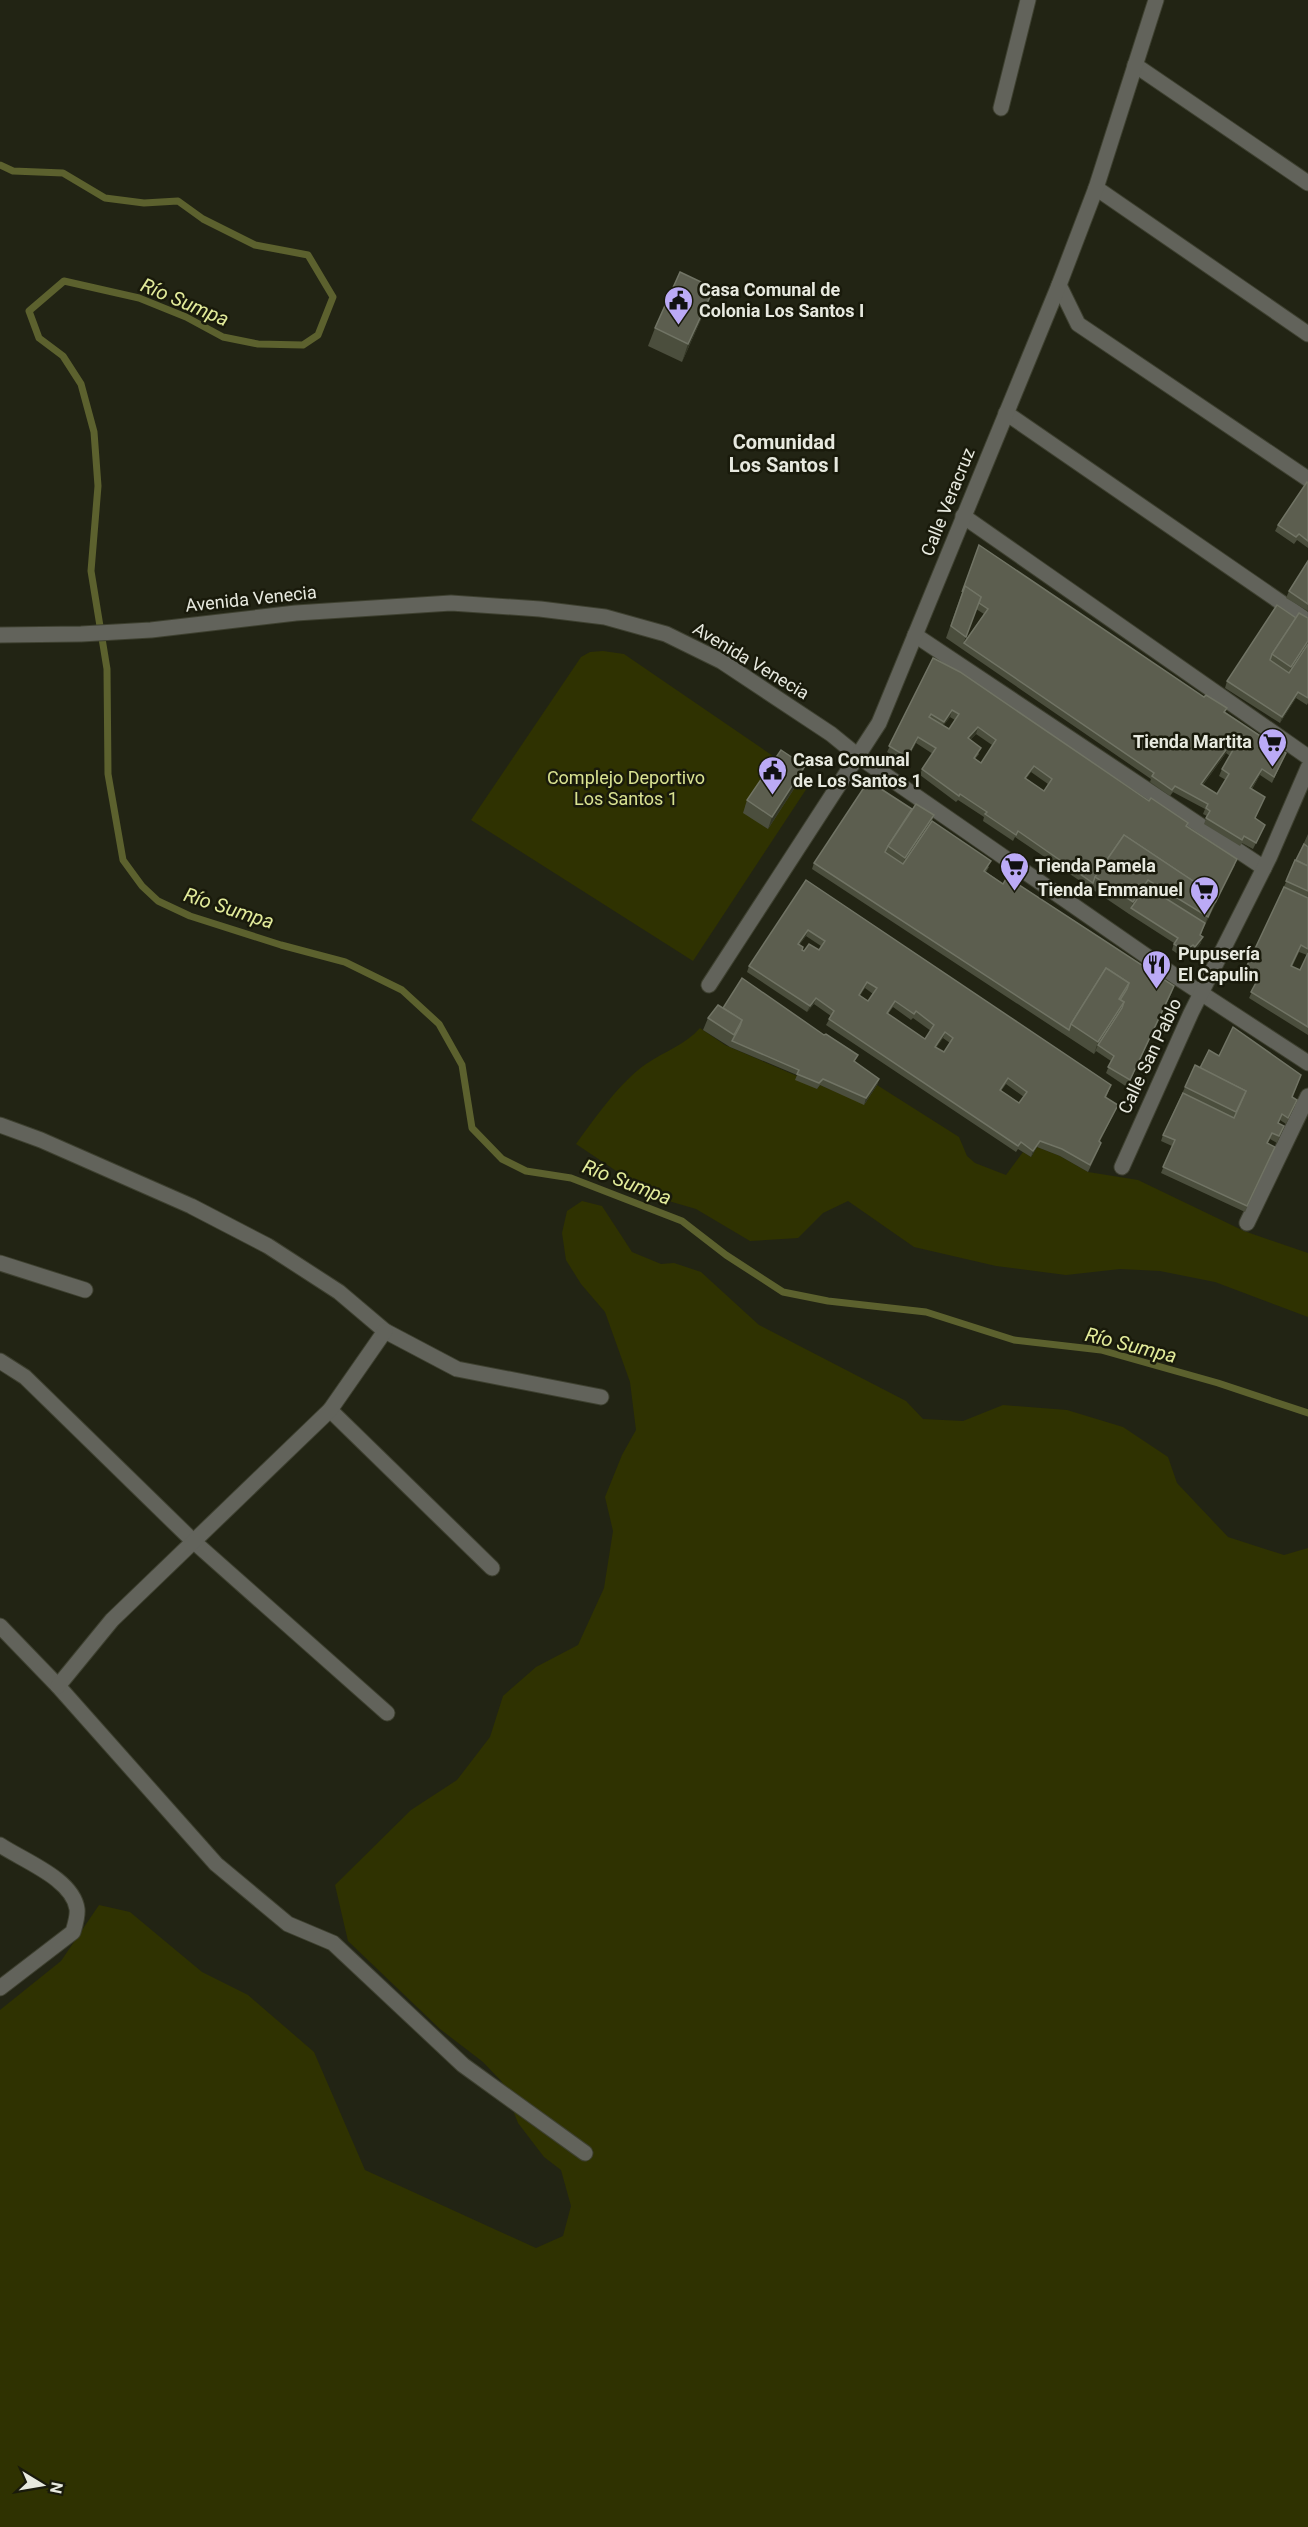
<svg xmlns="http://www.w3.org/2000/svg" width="1308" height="2527" font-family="Roboto,sans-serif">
<rect width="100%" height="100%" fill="#222414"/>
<g fill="#2f3201">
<path d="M603 651 624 654 811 782 693 961 471 820 581 657 590 652Z"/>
<path d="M700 1028 725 1045 797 1076 817 1089 820 1085 864 1104 877 1085 959 1137 967 1156 975 1163 1006 1175 1023 1152 1031 1157 1037 1147 1060 1156 1088 1172 1138 1180 1244 1231 1308 1253V1317L1215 1282 1160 1271 1120 1269 1066 1275 996 1266 914 1247 848 1201 823 1213 798 1238 750 1241 696 1209 655 1197 576 1144C595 1118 620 1082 646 1064 665 1051 685 1045 700 1028Z"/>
<path d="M582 1201 602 1206 632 1252 661 1264 674 1263 701 1272 759 1325 906 1401 923 1419 963 1421 1003 1405 1067 1410 1123 1427 1168 1457 1177 1483 1228 1537 1284 1555 1308 1548V2527H0V2010L61 1961 99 1905 130 1912 202 1972 248 1995 314 2052 365 2170 536 2248 563 2236 571 2206 561 2170 544 2157 518 2123 502 2082 483 2062 440 2029 348 1941 335 1885 411 1810 457 1780 490 1737 503 1696 536 1667 578 1645 604 1588 613 1531 605 1497 622 1455 636 1430 630 1382 605 1312 581 1284 566 1260 562 1233 567 1211Z"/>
</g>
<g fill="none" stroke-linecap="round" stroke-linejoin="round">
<path stroke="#5c612e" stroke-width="7" d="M0 165 13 171 63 173 105 198 144 203 178 201 203 219 255 245 308 255 333 297 318 335 303 345 258 344 223 337 186 317 139 298 64 281 29 311 39 338 63 356 81 384 94 432 98 486 91 571 107 669 108 774 123 860 142 886 158 901 190 916 281 945 345 962 402 990 439 1024 462 1065 472 1128 502 1159 526 1171 571 1178 682 1221 726 1255 783 1292 828 1301 926 1312 1014 1340 1101 1350 1218 1383 1308 1413"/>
<defs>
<g id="minor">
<path d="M1135 65 1308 183"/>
<path d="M1001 108 1028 0"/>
<path d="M1096 188 1308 334"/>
<path d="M1059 285 1078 324 1308 479"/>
<path d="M1006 413 1308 621"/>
<path d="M963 516 1308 757"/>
<path d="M0 635 81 634 151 630 296 613 451 603 540 609 605 617 666 634 721 661 831 734 858 756 1178 978 1308 1063"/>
<path d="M915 635 1264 868"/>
<path d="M709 985 879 723 1059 285 1096 188 1156 0"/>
<path d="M0 1125 41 1140 191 1206 268 1246 339 1292 385 1331 457 1369 601 1397"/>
<path d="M1122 1167 1191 1013 1269 858 1308 768"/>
<path d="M1247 1223 1308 1096"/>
<path d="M0 1263 85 1290"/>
<path d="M0 1361 25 1377 192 1540 387 1713"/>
<path d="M330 1410 492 1568"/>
<path d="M0 1626 58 1686 216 1864 288 1924 333 1943 463 2065 585 2153"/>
<path d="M58 1686 112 1620 330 1410 385 1331"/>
<path d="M0 1845C24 1861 73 1879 77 1909 78 1916 75 1925 73 1932L0 1988"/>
</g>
</defs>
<use href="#minor" stroke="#3e4030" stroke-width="17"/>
<use href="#minor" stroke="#62635b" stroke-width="15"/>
</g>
<g fill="#4b4e3d" fill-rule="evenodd">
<path d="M714 288 707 306 682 362 648 346 655 328Z"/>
<path d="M1308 483V548L1297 540 1294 544 1275 531 1278 525Z"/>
<path d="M979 545 1204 697 1227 708 1225 712 1286 753 1272 783 1260 775 1252 789 1256 819 1265 825 1253 849 1242 843 1240 846 1204 824 1207 816 1203 814 1205 809 1173 792 1170 796 1150 782 1151 779 946 638ZM976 609 984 614 964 642ZM1226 753 1230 756 1222 769 1219 776 1226 780 1217 794 1203 785Z"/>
<path d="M1308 561V611L1286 598 1289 591Z"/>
<path d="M1296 618H1308V703L1307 705 1296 698 1280 723 1225 688 1227 681Z"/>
<path d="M933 658 1149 801 1188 823 1187 827 1235 865 1203 929 1201 935V943L1193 953 1190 951 1182 957 1172 950 1174 943 1129 914 1015 837 1013 841 983 821 984 817 958 800 956 802 920 775 922 769 933 754 916 743 905 763 887 752ZM950 717 955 720 949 729 943 726ZM976 734 992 745 981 763 975 759 979 754 970 740ZM1031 772 1048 784 1044 791 1026 779Z"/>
<path d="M801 778 768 829 743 813 747 800Z"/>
<path d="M934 815 932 821 989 867 986 872 1172 992 1127 1087 1106 1073 1111 1061 1096 1051 1094 1054 812 869 814 863Z"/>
<path d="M1308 834V1035L1249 998 1256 983 1243 976ZM1299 952 1307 955 1300 970 1292 967Z"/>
<path d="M806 880 1111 1085 1106 1098 1118 1105 1100 1141 1101 1143 1099 1149 1088 1172 1060 1156 1037 1147 1031 1157 1018 1149 1016 1152 826 1025 831 1016 814 1004 807 1012 747 972 749 966ZM806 936 821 946 819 950 804 951 802 950 799 945ZM865 988 873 994 868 1001 860 995ZM893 1007 911 1020 913 1018 931 1031 925 1039 888 1014ZM943 1038 950 1043 944 1052 936 1047ZM1006 1084 1024 1097 1019 1103 1001 1091Z"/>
<path d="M723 1008 855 1062 879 1079 877 1085 864 1105 820 1085 817 1089 795 1080 797 1075 730 1047 703 1030 708 1018Z"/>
<path d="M1200 1068 1292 1097 1295 1106 1286 1124 1280 1120 1278 1123 1284 1126 1277 1143 1270 1139 1268 1143 1275 1147 1245 1212 1161 1173 1172 1146 1161 1141 1163 1135 1185 1087Z"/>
</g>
<g fill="#333625">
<path d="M714 288 707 306 682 362 688 344Z"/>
<path d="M1308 641V647L1287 679 1291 667Z"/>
<path d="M1298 692 1296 698 1280 723 1282 717Z"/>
<path d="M952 710 950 717 942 728 944 722Z"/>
<path d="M978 727 976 734 966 744 968 738Z"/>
<path d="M918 737 916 743 905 763 907 757Z"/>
<path d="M1228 747 1226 753 1199 790 1201 784Z"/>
<path d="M805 766 801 778 768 829 772 817Z"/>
<path d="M1034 766 1031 772 1022 784 1025 778Z"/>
<path d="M1262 769 1260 775 1248 794 1250 788Z"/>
<path d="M934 815 930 827 901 870 905 858Z"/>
<path d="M1237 859 1203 929 1198 941 1208 917Z"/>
<path d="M1148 880 1144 892 1131 908 1133 902Z"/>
<path d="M808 930 806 936 796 950 798 944Z"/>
<path d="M1203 937 1201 943 1193 953 1195 947Z"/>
<path d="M1193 945 1190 951 1182 957 1185 951Z"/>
<path d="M867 982 865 988 857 1001 859 995Z"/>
<path d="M1174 986 1172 992 1127 1087 1130 1080Z"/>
<path d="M816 998 814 1004 807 1012 810 1006Z"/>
<path d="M1124 1002 1120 1014 1098 1045 1094 1054 1098 1042Z"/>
<path d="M945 1032 943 1038 933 1053 935 1047Z"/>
<path d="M879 1079 877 1085 864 1105 866 1098Z"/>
<path d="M1118 1105 1097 1147 1099 1141Z"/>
<path d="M1040 1141 1037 1147 1031 1157 1033 1151Z"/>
</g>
<g fill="#5c5e4f" stroke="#717465" stroke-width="1.5" fill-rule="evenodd">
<path d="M680 272 714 288 688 344 655 328Z"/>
<path d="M1307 482 1308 483V541L1299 534 1296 537 1278 525Z"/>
<path d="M979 545 1204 697 1206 695 1227 708 1224 712 1286 753 1274 777 1262 769 1250 788 1265 797 1255 818 1265 825 1256 843 1244 836 1242 840 1206 818 1210 811 1206 808 1208 804 1175 786 1172 790 1152 776 1154 773 964 643 988 609 979 603 981 597 965 586 962 592ZM1228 747 1233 750 1222 769 1229 774 1217 794 1201 784Z"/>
<path d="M1308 561V604L1289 591Z"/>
<path d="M965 586 981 597 966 637 951 626Z"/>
<path d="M1277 605 1296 618 1272 654 1270 660 1289 673 1308 644V698L1298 692 1282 717 1227 681Z"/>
<path d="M1299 613 1308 618V641L1291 667 1272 654Z"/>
<path d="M933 658 960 672 1149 801 1151 798 1188 823 1186 826 1237 859 1215 903 1217 897 1124 835 1095 877 1093 883 1018 831 1016 835 985 814 987 812 960 794 959 796 922 769 936 748 918 737 907 757 889 746ZM952 710 959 714 949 729 929 717 931 714 944 722ZM978 727 996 740 981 763 974 758 981 748 968 738ZM1034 766 1052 779 1044 791 1025 778Z"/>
<path d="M781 750 805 766 772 817 747 800Z"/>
<path d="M878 787 912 809 888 846 885 852 903 864 932 821 991 861 984 871 1003 884 1007 877 1174 986 1130 1080 1108 1067 1114 1056 1098 1045 1122 1008 1124 1002 1120 1000 1127 989 1129 983 1106 968 1071 1024 1069 1030 814 863 863 789Z"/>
<path d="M916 804 934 815 905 858 888 846Z"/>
<path d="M1124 835 1217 897 1208 917 1148 880 1133 902 1095 877Z"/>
<path d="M1304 844 1308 847V866L1296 860Z"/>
<path d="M1295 860 1308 866V891L1286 881Z"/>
<path d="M806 880 1111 1085 1105 1097 1118 1105 1099 1141 1101 1143 1090 1165 1062 1149 1040 1141 1033 1151 1021 1142 1018 1146 829 1019 834 1011 816 998 810 1006 749 966ZM808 930 825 941 819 950 809 944 804 951 802 950 803 947 798 944ZM867 982 877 988 868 1001 859 995ZM895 1001 914 1014 916 1011 934 1025 925 1039 887 1013ZM945 1032 953 1038 944 1052 935 1047ZM1008 1078 1027 1092 1019 1103 1000 1090Z"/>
<path d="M1146 886 1205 923 1200 935 1203 937 1195 947 1193 945 1185 951 1174 944 1178 938 1131 908Z"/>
<path d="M1284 887 1308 898V949L1301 945 1291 966 1300 970 1308 953V1027L1251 992 1259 977 1245 970Z"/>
<path d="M1106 968 1129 983 1119 999 1124 1002 1098 1042 1071 1024Z"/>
<path d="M742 978 824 1035 826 1034 858 1055 854 1061 879 1079 866 1098 823 1079 819 1083 797 1074 799 1070 732 1041 740 1026 742 1020 723 1008Z"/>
<path d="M718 1005 742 1020 734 1035 708 1018Z"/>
<path d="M1233 1027 1301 1075 1292 1097 1297 1100 1288 1118 1282 1114 1278 1123 1284 1126 1279 1136 1272 1133 1267 1143 1275 1147 1247 1206 1163 1167 1175 1140 1163 1135 1183 1093 1234 1118 1246 1091 1200 1068 1209 1050 1219 1056Z"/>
<path d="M1195 1065 1246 1091 1236 1112 1185 1087Z"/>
</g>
<defs>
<symbol id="civic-pin" viewBox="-11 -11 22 30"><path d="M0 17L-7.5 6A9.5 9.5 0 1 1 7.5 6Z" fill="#bbaaf6" stroke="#191a0b"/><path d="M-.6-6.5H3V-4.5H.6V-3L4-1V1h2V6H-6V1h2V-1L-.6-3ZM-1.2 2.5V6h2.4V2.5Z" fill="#111"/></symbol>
<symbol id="supermarket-pin" viewBox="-11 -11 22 30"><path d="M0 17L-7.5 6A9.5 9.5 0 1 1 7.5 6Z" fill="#bbaaf6" stroke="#191a0b"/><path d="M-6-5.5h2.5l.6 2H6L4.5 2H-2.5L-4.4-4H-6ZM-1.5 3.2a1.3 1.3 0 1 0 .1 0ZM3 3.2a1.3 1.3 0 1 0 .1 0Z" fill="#111"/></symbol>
<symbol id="restaurant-pin" viewBox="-11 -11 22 30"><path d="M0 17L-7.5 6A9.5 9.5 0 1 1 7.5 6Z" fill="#bbaaf6" stroke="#191a0b"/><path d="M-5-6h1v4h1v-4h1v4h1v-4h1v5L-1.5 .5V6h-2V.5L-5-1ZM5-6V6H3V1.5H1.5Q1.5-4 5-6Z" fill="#111"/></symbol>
</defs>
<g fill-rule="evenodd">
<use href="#civic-pin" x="662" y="284" width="33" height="45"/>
<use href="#supermarket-pin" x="1256" y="726" width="33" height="45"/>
<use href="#civic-pin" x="756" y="754" width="33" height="45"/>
<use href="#supermarket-pin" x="998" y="850" width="33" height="45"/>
<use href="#supermarket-pin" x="1188" y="874" width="33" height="45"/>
<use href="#restaurant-pin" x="1140" y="948" width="33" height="45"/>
</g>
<g text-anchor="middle" stroke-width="5" stroke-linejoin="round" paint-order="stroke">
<g font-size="18" font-weight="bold" fill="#e7e9df" stroke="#191a0b" text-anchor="start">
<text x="699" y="296">Casa Comunal de<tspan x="699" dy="21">Colonia Los Santos I</tspan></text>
<text x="1252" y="748" text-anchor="end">Tienda Martita</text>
<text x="793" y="766">Casa Comunal<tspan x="793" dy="21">de Los Santos 1</tspan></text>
<text x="1035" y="872">Tienda Pamela</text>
<text x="1183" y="896" text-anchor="end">Tienda Emmanuel</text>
<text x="1178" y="960">Pupusería<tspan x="1178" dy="21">El Capulin</tspan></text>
</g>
<g font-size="18" fill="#e7e9df" stroke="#191a0b">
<text transform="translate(948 502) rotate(-68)" y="6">Calle Veracruz</text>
<text transform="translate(251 599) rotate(-6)" y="6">Avenida Venecia</text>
<text transform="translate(751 661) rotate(31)" y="6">Avenida Venecia</text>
<text transform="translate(1150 1056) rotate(-65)" y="6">Calle San Pablo</text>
</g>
<g font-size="18" fill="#d9e291" stroke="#191a0b">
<text x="626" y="784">Complejo Deportivo<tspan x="626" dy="21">Los Santos 1</tspan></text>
</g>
<g font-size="20" font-style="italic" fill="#e2eb9a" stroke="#191a0b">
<text transform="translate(185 302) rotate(23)" y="7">Río Sumpa</text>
<text transform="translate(229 908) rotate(18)" y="7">Río Sumpa</text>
<text transform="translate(627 1182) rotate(21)" y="7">Río Sumpa</text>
<text transform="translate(1131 1345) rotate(14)" y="7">Río Sumpa</text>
</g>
<g font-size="20" font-weight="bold" fill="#e7e9df" stroke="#191a0b">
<text x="784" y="449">Comunidad<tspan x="784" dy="23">Los Santos I</tspan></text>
</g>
</g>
<g transform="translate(42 2485) rotate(101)" stroke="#191a0b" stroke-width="4.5" paint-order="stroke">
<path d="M0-4.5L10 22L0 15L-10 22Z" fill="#e7e9df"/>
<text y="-9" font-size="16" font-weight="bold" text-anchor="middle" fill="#e7e9df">N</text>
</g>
</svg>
